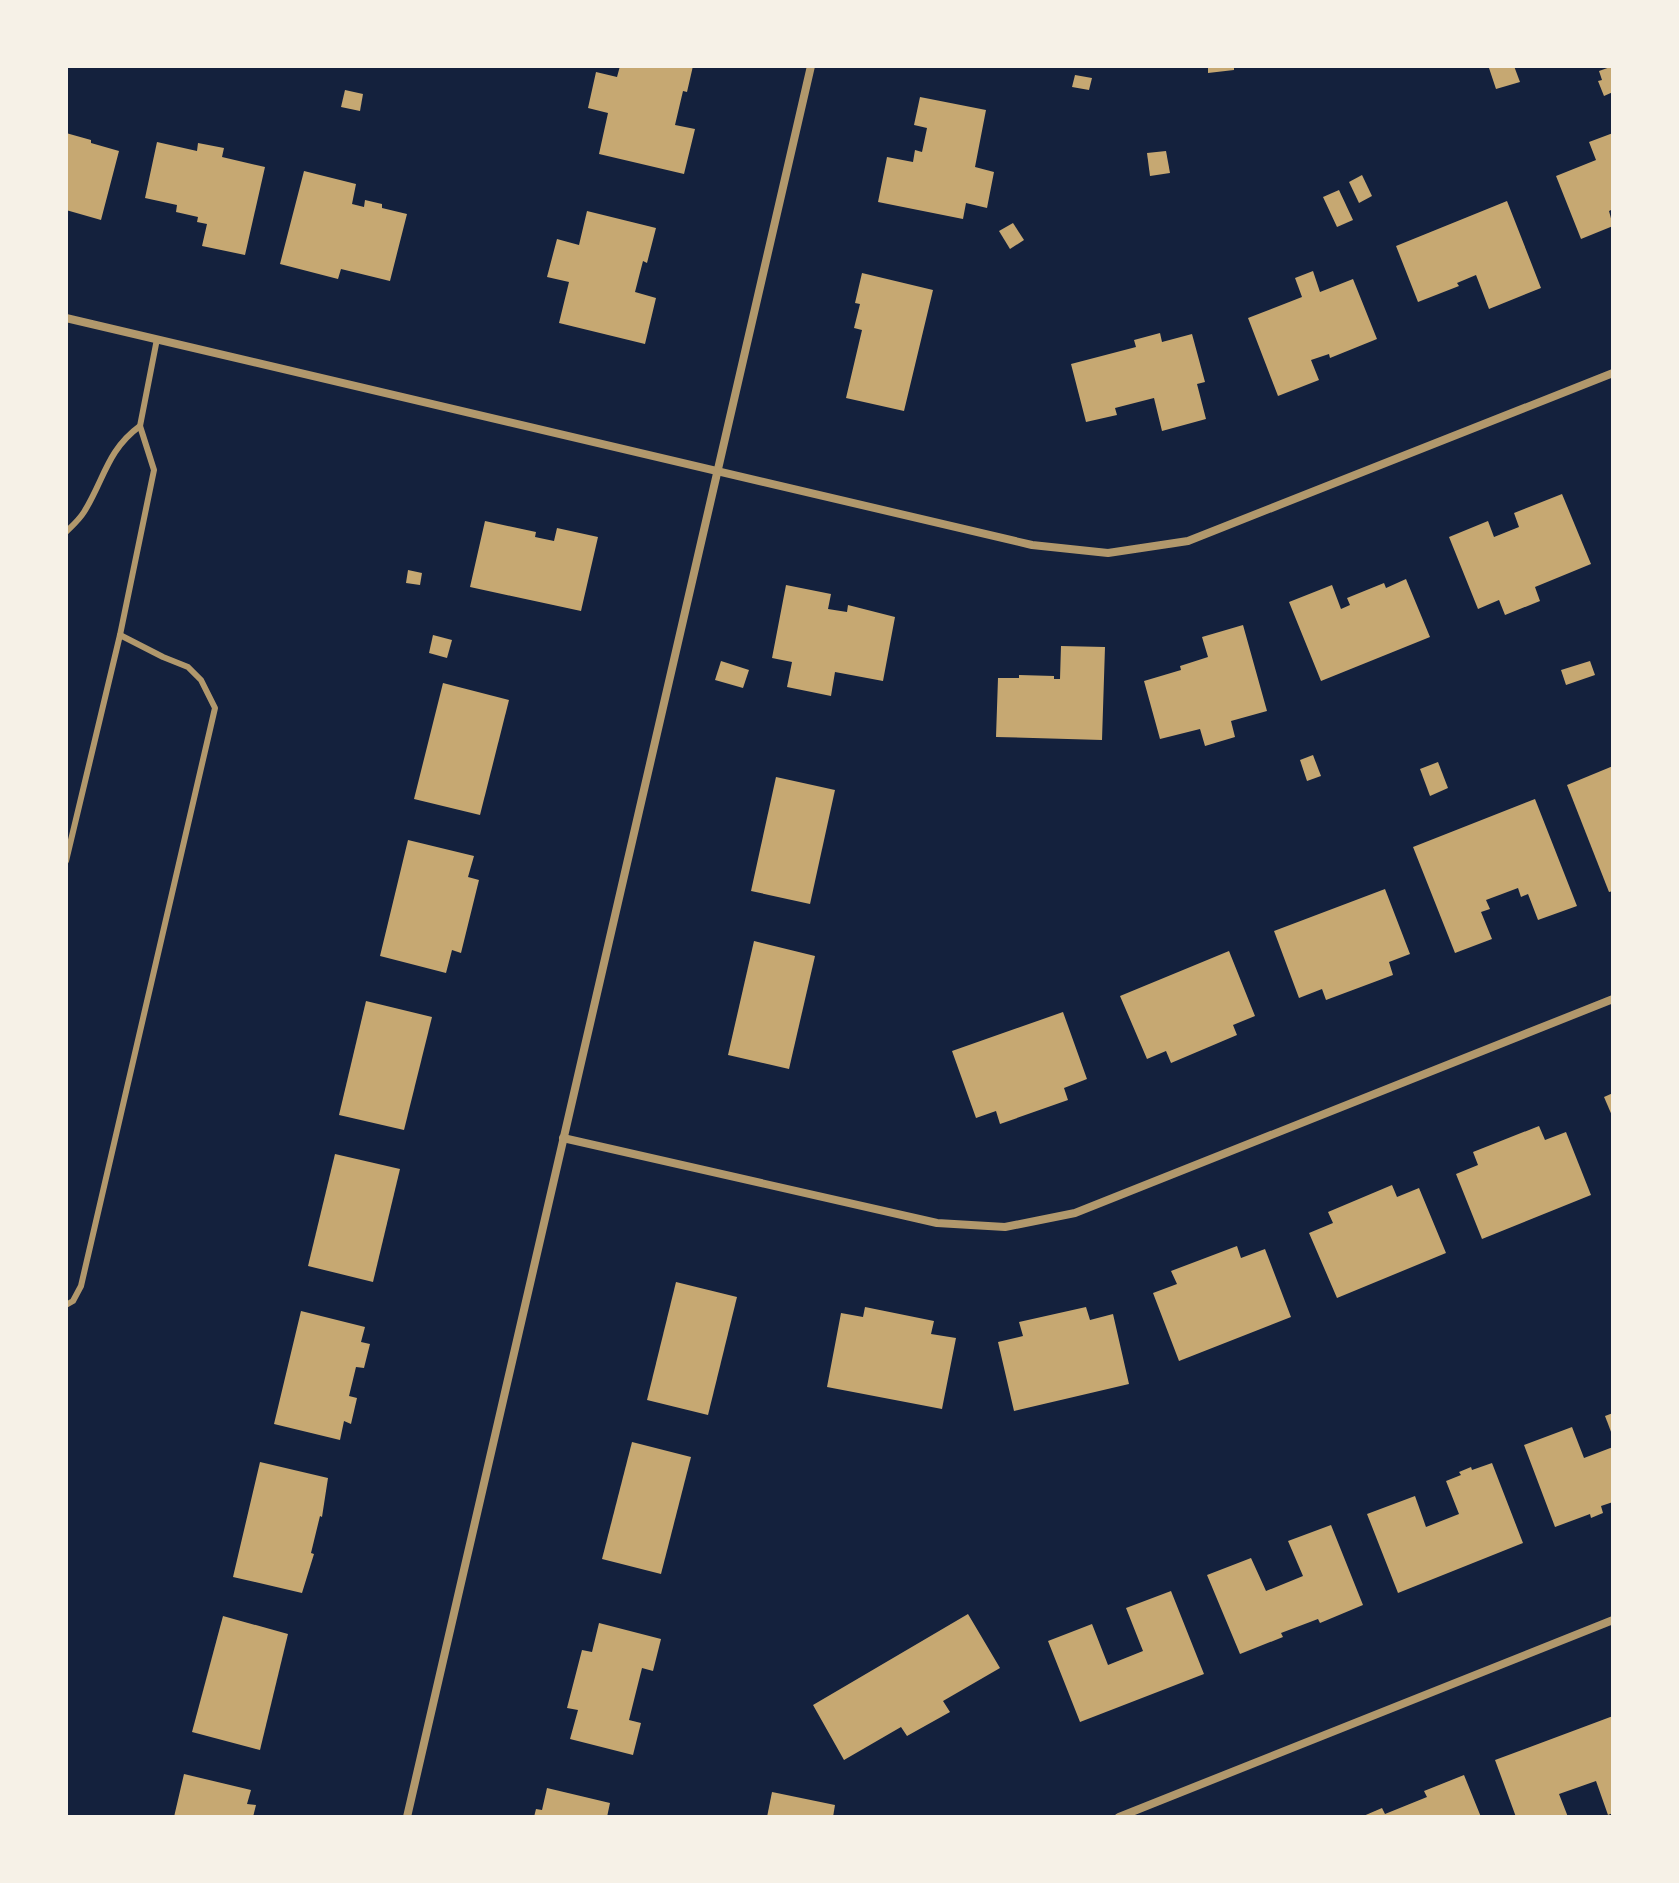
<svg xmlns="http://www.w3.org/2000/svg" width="1679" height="1883" font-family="'Crimson Pro',serif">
<rect width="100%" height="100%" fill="#14213d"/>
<g fill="#c6a872">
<path d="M620 66H693L687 92 683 91 675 125 695 129 684 174 599 154 608 113 588 108 596 72 617 77Z"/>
<path d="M1208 66H1234V70L1208 73Z"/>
<path d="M1494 66H1514L1520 82 1496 89 1489 68Z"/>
<path d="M1613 66V92L1604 96 1598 81 1602 80 1599 71Z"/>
<path d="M1075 75 1092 78 1089 90 1072 87Z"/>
<path d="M345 90 363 94 360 111 341 107Z"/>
<path d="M920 97 986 110 975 167 994 172 987 208 966 203 963 219 878 202 887 157 913 162 915 150 922 152 927 128 914 125Z"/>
<path d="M66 133 91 140V143L119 151 101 220 66 210Z"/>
<path d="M1613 133V209L1609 211 1613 226 1581 239 1556 176 1596 160 1589 142Z"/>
<path d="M157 142 197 151 198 143 224 148 222 157 265 167 245 255 202 246 207 224 197 222 198 217 176 212 177 205 145 198Z"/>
<path d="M1166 151 1170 173 1150 176 1147 153Z"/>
<path d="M304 171 356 184 352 204 364 207 365 200 382 204V208L407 214 390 281 341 269 338 279 280 264Z"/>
<path d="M1362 175 1372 196 1359 203 1349 182Z"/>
<path d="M1339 190 1353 220 1337 227 1323 197Z"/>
<path d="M1507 201 1541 288 1489 309 1476 275 1457 283 1459 286 1418 302 1396 246Z"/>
<path d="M587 211 656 228 647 263 643 261 635 292 656 298 645 344 559 323 569 282 547 277 557 239 579 245Z"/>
<path d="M1013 223 1024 240 1010 249 999 231Z"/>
<path d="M1313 271 1320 292 1353 279 1377 339 1330 358 1329 354 1311 360 1319 380 1278 396 1248 318 1302 297 1295 278Z"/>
<path d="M862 273 933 290 904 411 846 398 862 330 854 328 860 304 855 303Z"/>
<path d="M1160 333 1162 342 1192 334 1205 382 1197 384 1206 419 1162 431 1154 398 1115 408 1117 415 1086 422 1071 364 1136 347 1134 340Z"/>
<path d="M1562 494 1591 564 1535 587 1540 601 1505 615 1499 600 1478 609 1449 537 1488 521 1494 537 1519 527 1514 513Z"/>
<path d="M485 521 536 532 535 537 554 541 557 528 598 537 581 611 470 587Z"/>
<path d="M408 570 422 573 420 585 406 583Z"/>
<path d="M1406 579 1430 637 1321 681 1289 602 1332 585 1341 609 1350 605 1347 598 1384 583 1386 588Z"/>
<path d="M786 585 831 594 828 609 847 612 848 605 895 617 883 681 835 672 831 696 787 687 792 662 772 658Z"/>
<path d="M1243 625 1267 711 1231 721 1235 737 1205 746 1200 729 1160 739 1144 681 1181 670 1180 666 1208 657 1202 637Z"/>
<path d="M433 635 452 640 447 658 429 653Z"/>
<path d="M1061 646 1105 647 1102 740 996 737 998 678H1019V675L1054 676V679H1060Z"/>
<path d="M721 661 749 670 743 688 715 680Z"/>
<path d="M1590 661 1595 675 1566 685 1561 670Z"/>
<path d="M443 683 509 700 480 815 414 799Z"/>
<path d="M1313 755 1321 776 1307 781 1300 760Z"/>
<path d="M1438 762 1448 788 1430 796 1420 769Z"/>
<path d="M1613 766V891L1609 892 1567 785Z"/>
<path d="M776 777 835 790 810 904 751 891Z"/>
<path d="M1535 799 1577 906 1538 920 1528 894 1521 897 1518 888 1486 900 1490 909 1481 912 1492 939 1455 953 1413 847Z"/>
<path d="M408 840 474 856 468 877 479 880 461 953 452 950 446 973 380 956Z"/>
<path d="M1385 889 1410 954 1389 962 1393 975 1326 1000 1322 989 1299 998 1274 931Z"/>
<path d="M754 941 815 956 789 1069 728 1055Z"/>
<path d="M1229 951 1255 1016 1233 1025 1237 1035 1171 1063 1166 1051 1147 1059 1120 996Z"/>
<path d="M366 1001 432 1017 404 1130 339 1115Z"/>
<path d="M1063 1012 1087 1079 1064 1088 1068 1100 1000 1124 996 1111 976 1118 952 1051Z"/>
<path d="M1613 1093V1118L1604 1097Z"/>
<path d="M1539 1126 1545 1140 1566 1132 1591 1195 1482 1239 1456 1174 1478 1165 1473 1152Z"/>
<path d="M335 1154 400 1169 373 1282 308 1266Z"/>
<path d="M1392 1185 1397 1197 1419 1188 1446 1253 1337 1298 1309 1233 1333 1223 1328 1212Z"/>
<path d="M1237 1246 1241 1258 1265 1249 1291 1317 1179 1361 1153 1293 1177 1284 1171 1271Z"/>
<path d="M676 1282 737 1297 708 1415 647 1400Z"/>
<path d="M865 1307 934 1321 931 1334 956 1338 942 1409 827 1387 841 1313 863 1317Z"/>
<path d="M1086 1307 1090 1320 1113 1314 1129 1384 1014 1411 998 1342 1023 1336 1019 1322Z"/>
<path d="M301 1311 365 1327 361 1342 370 1344 364 1368 356 1367 349 1396 357 1398 351 1424 344 1421 340 1440 274 1424Z"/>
<path d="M1613 1413V1437L1605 1416Z"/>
<path d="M1572 1427 1584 1458 1613 1447V1502L1601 1506 1603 1513 1591 1518 1590 1514 1555 1527 1524 1445Z"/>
<path d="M632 1442 691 1457 661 1574 602 1559Z"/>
<path d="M260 1462 328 1478 322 1517 320 1516 311 1553 314 1554 302 1593 233 1577Z"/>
<path d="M1492 1463 1523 1543 1398 1593 1367 1514 1415 1496 1426 1527 1459 1514 1446 1481 1461 1475 1459 1472 1471 1467 1472 1470Z"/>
<path d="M1331 1525 1363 1605 1320 1623 1318 1619 1281 1633 1283 1637 1240 1654 1207 1575 1251 1558 1266 1591 1303 1576 1288 1541Z"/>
<path d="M1171 1591 1204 1674 1080 1722 1048 1641 1092 1624 1108 1665 1143 1651 1126 1608Z"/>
<path d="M968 1614 1000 1668 943 1701 950 1712 907 1736 901 1727 844 1760 813 1705Z"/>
<path d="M223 1616 288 1634 260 1750 192 1732Z"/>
<path d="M599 1623 661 1639 653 1671 642 1668 629 1720 641 1723 633 1755 570 1739 578 1710 567 1708 582 1650 592 1652Z"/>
<path d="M1613 1716V1813L1608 1815 1596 1781 1559 1794 1568 1817H1516L1495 1760Z"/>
<path d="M184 1774 251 1790 247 1804 256 1805 253 1817H174Z"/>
<path d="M1464 1775 1481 1817H1361L1382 1808 1385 1814 1427 1797 1424 1791Z"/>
<path d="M547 1788 610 1803 607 1817H534L536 1809 542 1810Z"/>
<path d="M772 1792 835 1805 833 1817H767Z"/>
</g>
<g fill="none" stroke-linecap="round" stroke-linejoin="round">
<g stroke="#b1986c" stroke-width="6">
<path d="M66 532C72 526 79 520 84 512 104 480 107 450 140 426L157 339"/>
<path d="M66 861 120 635 154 470 140 426"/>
<path d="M66 1305 73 1301 81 1286 215 708 201 680 188 667 163 657 120 635"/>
</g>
<g stroke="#b1986c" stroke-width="8">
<path d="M66 318 1032 545 1108 553 1188 541 1613 373"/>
<path d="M563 1138 937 1223 1005 1227 1075 1213 1613 999"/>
<path d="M407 1817 811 66"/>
<path d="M1119 1817 1613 1620"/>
</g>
</g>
<rect width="1679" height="1883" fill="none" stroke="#f6f1e7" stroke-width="136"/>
</svg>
